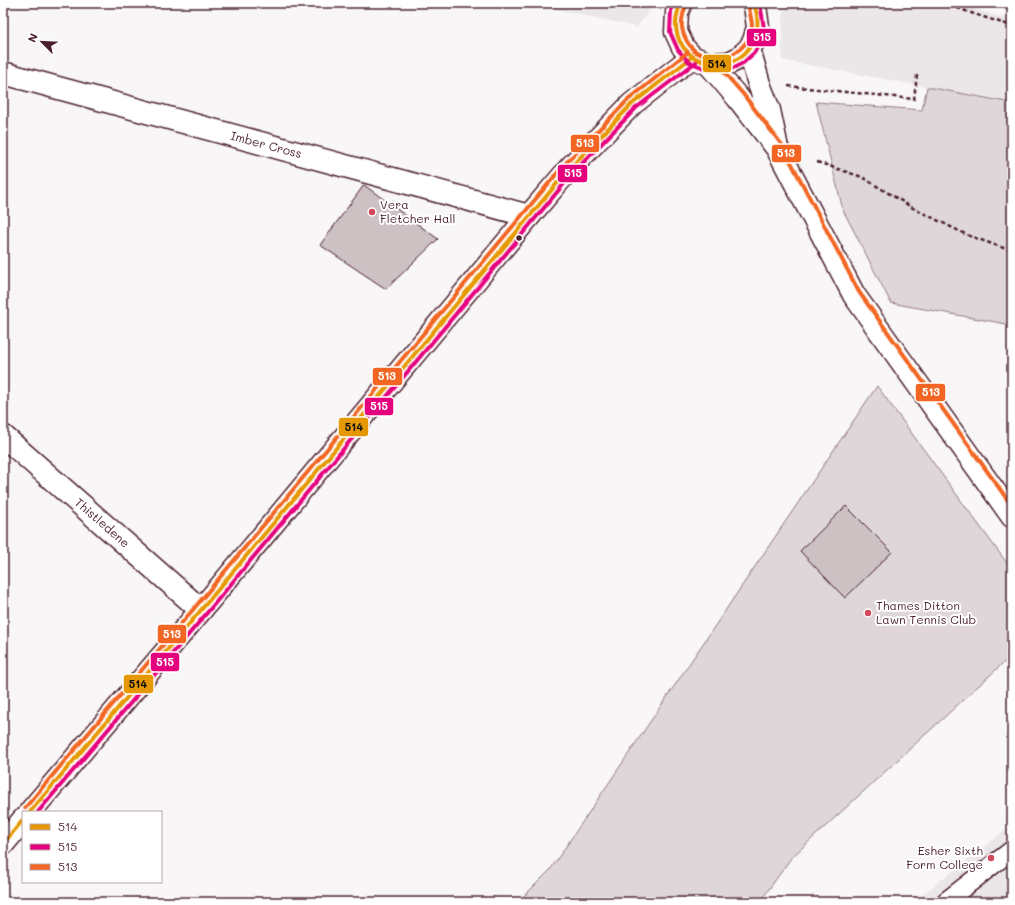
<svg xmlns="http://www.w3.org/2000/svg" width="1015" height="905" font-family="Mali,sans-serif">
<rect width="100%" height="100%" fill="#f8f6f7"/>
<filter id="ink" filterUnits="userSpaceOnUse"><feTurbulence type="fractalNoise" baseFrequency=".025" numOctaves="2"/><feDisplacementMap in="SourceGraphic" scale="8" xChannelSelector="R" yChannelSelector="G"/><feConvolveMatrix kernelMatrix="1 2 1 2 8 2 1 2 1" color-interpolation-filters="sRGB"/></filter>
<g filter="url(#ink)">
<g fill="#ebe6e8">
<path d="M530 3H655L637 27Z"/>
<path d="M780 3H956L1012 21V103L782 60 783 12Z"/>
<path d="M1012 825V890L997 902H913Z"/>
</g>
<g fill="#ded6d9" stroke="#947a82">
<path d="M927 87 1012 103V325L891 303 843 210 816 102 922 110Z"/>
<path d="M877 386 1012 570V655L791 858 760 902H518L550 870Z"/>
</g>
<g fill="#cdc1c4" stroke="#4a1f2b">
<path d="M364 185 438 239 386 289 320 245Z"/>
<path d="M846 506 892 552 845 598 800 551Z"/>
</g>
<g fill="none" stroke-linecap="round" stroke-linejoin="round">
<defs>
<path id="lane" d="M945 902 1012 850"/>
<g id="street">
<path d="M749 49 759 84 769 110 776 143"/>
<path d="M709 64 738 98 777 148 854 295 1012 516"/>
<path d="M3 73 529 216"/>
<path d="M3 436 201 610"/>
</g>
<g id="secondary">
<path d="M681 3 677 12 676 32 683 47 692 57 709 64 729 63 739 58 749 49 754 41 758 27 755 6 753 3"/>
<path d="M30 812 201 610 529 216 569 169 632 104 692 57"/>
<path d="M3 844 23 820"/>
</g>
</defs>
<use href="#lane" stroke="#4a1f2b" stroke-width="21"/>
<use href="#street" stroke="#4a1f2b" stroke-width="25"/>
<use href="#secondary" stroke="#4a1f2b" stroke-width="25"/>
<g stroke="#4a1f2b" stroke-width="2.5" stroke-dasharray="4 3" stroke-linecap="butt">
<path d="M944 3 974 14 1012 26"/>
<path d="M788 86 914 99 917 75"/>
<path d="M817 162 862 177 913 208 967 235 1012 251"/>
</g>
<use href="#lane" stroke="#fff" stroke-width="18"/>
<use href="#street" stroke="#fff" stroke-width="22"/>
<use href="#secondary" stroke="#fff" stroke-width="22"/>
<defs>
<g id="bus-1">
<path d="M681 3C655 62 740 90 756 33 759 25 757 9 753 3"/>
<path d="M30 812 201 610 569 169 632 104 692 57"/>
<path d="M3 844 23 820"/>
</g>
<g id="bus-2">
<path d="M674 3 671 11 670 32 678 50 689 62 709 70 731 69 743 63 754 53 760 43 764 28 760 3"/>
<path d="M38 812 206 614 573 173 636 108 696 62"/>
</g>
<g id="bus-3">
<path d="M686 5C683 13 680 24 683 32 691 59 721 66 741 48 747 43 751 34 752 26 752 21 750 14 749 8L748 6"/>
<path d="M694 51 713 60 743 94 782 145 859 292 1012 506"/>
<path d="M25 808 196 606 564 165 628 100 688 52"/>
</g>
</defs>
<use href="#bus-1" stroke="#fff" stroke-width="7"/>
<use href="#bus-2" stroke="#fff" stroke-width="7"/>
<use href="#bus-3" stroke="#fff" stroke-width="7"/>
<use href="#bus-1" stroke="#e69804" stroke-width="4"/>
<use href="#bus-2" stroke="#e5007d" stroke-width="4"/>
<use href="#bus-3" stroke="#f26522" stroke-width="4"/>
</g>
</g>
<g fill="#d1495b" stroke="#fff" stroke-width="1.5">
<circle cx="372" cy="212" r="4"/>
<circle cx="868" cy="613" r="4"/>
<circle cx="991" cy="858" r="4"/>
</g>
<circle fill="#4a1f2b" stroke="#fff" stroke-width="1.5" cx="519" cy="238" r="3.5"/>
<g text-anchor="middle" stroke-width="4" stroke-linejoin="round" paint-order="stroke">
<g font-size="12" fill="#4a1f2b" stroke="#fff">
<text transform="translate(266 145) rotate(15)" y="4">Imber Cross</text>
<text transform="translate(102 523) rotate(41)" y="4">Thistledene</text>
</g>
<g font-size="12" fill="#4a1f2b" stroke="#fff" text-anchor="start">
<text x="380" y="209">Vera<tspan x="380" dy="14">Fletcher Hall</tspan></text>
<text x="876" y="610">Thames Ditton<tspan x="876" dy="14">Lawn Tennis Club</tspan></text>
<text x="983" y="855" text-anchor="end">Esher Sixth<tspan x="983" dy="14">Form College</tspan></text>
</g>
</g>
<g stroke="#fff" stroke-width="1.5">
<rect x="746" y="28" width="31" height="19" rx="4" fill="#e5007d"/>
<rect x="702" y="54" width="30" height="19" rx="4" fill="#e69804"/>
<rect x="570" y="134" width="30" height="19" rx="4" fill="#f26522"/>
<rect x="771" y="144" width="31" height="19" rx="4" fill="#f26522"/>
<rect x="557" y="164" width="31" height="19" rx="4" fill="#e5007d"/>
<rect x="372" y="367" width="31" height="19" rx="4" fill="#f26522"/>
<rect x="915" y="383" width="31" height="19" rx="4" fill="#f26522"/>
<rect x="364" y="397" width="30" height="19" rx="4" fill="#e5007d"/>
<rect x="338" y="417" width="31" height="20" rx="4" fill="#e69804"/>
<rect x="157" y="624" width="30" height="20" rx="4" fill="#f26522"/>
<rect x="150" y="652" width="30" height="20" rx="4" fill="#e5007d"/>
<rect x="123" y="674" width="31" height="20" rx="4" fill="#e69804"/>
</g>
<g font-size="11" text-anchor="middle" font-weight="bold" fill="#fff">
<text x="762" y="41">515</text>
<text x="585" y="147">513</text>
<text x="786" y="157">513</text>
<text x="573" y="177">515</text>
<text x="387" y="380">513</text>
<text x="931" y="396">513</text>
<text x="379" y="410">515</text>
<text x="172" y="638">513</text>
<text x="165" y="666">515</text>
</g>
<g font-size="11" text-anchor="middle" font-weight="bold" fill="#111">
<text x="717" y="68">514</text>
<text x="354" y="431">514</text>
<text x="138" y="688">514</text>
</g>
<rect width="1015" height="905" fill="none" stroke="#fff" stroke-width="16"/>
<rect x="8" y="8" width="999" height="889" fill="none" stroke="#4a1f2b" stroke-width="1.5" filter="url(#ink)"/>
<rect x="22" y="811" width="140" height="72" fill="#ffffff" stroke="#b7a5aa"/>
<rect x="30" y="824" width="20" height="6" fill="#e69804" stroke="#b7a5aa"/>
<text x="58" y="831" font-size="12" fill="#4a1f2b">514</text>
<rect x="30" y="844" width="20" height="6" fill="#e5007d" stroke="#b7a5aa"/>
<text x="58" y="851" font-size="12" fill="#4a1f2b">515</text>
<rect x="30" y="864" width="20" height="6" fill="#f26522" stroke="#b7a5aa"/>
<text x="58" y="871" font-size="12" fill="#4a1f2b">513</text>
<g transform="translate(42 42) rotate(294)" stroke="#ffffff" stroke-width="3" paint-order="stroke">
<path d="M0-3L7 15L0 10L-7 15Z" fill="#4a1f2b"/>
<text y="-6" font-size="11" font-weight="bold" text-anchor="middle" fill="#4a1f2b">N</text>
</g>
</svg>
